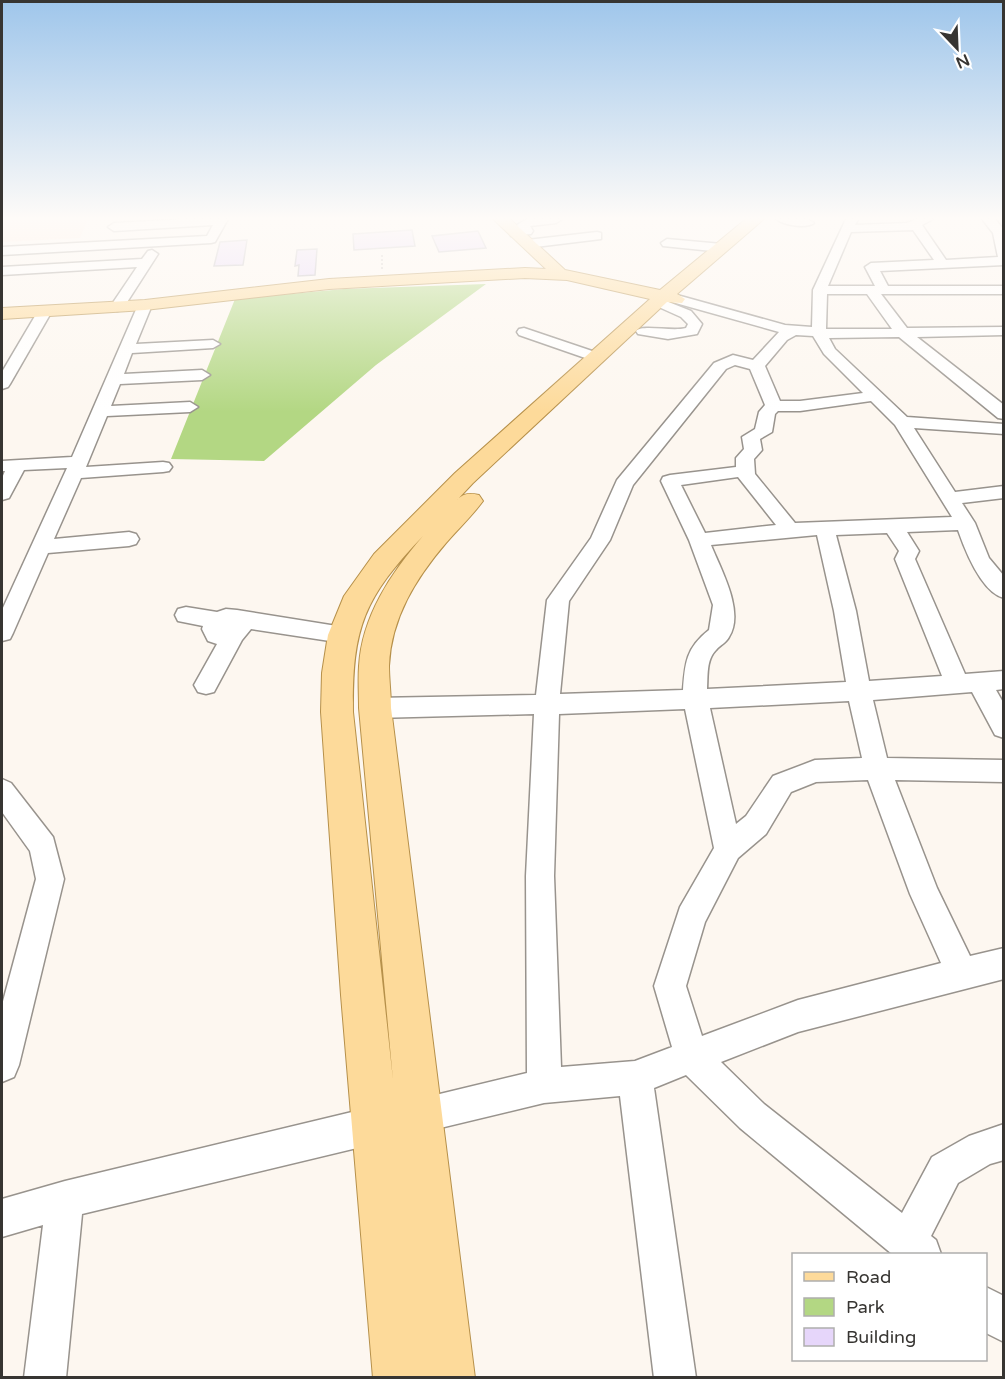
<svg xmlns="http://www.w3.org/2000/svg" width="1005" height="1379" font-family="'Varela Round',sans-serif">
<rect width="100%" height="100%" fill="#fdf7f0"/>
<path fill="#ffe9dc" d="M2 219H88L80 238 2 242Z"/>
<path fill="#b3d783" d="M486 284 376 365 264 461 171 459 235 299 344 289Z"/>
<g fill="#e6d6fa" stroke="#b8b5bc" stroke-width="1.5">
<path d="M412 230 415 246 354 250 353 234Z"/>
<path d="M478 231 486 248 439 252 432 236Z"/>
<path d="M247 240 243 265 214 266 220 242Z"/>
<path d="M317 249 315 275 298 276 299 265 295 266 297 250Z"/>
</g>
<g fill="none" stroke-linecap="round" stroke-linejoin="round">
<defs>
<g id="minor">
<path d="M189 219H228L215 242 211 243 2 255V247L207 236 213 225 114 231 108 227 114 223Z"/>
<path d="M527 219H562L556 223 530 226 533 231 531 234 511 236V230L519 229 517 225Z"/>
<path d="M776 219H807L814 223C806 229 784 225 776 219Z"/>
<path d="M846 219H858L855 225 907 223 917 219H933L922 225 946 260 998 257 993 233 982 219H995L1004 230V265L880 271 888 286H1004V294H881L907 328 1004 327V335L917 337 1004 405V419L998 418 899 337 829 338 835 349 907 417 1004 424V434L914 428 955 492 1004 486V498L962 503 975 523 989 558 1004 576V598C981 592 965 550 958 530L907 532 919 551 915 559 965 674 1004 671V689L996 690 1004 704V738L995 735 972 692 873 700 887 758 1004 760V782L895 780 937 888 970 956 1004 948V979L798 1032 721 1062 764 1104 902 1213 932 1157 969 1136 1004 1124V1160L990 1164 958 1183 931 1236 936 1240 941 1254H892L740 1128 686 1075 654 1088 696 1378H654L620 1096 544 1103 82 1214 66 1378H24L43 1225 2 1237V1199L65 1181 377 1106 419 1099 527 1073 526 876 534 714 375 718 366 715 363 708 366 701 375 698 536 695 547 600 591 538 617 480 714 363 733 355 753 360 779 332 672 302 670 299 677 295 785 325 812 327 813 290ZM913 230 934 260 871 263 865 267 875 286H828L851 232ZM827 294H867L892 329H826ZM796 335 813 336 824 354 863 393 800 401H780L765 366 787 340ZM735 365 750 369 765 405 759 412 755 429 742 437 744 449 736 458V467L670 475 663 477 661 481 689 540 713 605 709 630C686 648 685 663 683 690L560 694 569 601 610 540 633 485 726 369ZM871 401 895 425 952 517 795 523 755 474 754 459 762 450 760 439 772 432 775 414 778 411H800ZM738 477 776 525 705 533 681 485ZM887 533 899 551 895 559 942 676 869 681 856 611 836 535ZM817 535 834 611 846 682 707 689C708 676 706 660 716 650 720 645 726 643 729 637 745 612 721 570 711 545ZM849 701 862 758 815 760 773 776 746 816 736 824 710 708ZM685 709 714 848 680 907 654 986 672 1047 635 1061 561 1067 554 876 559 714ZM868 780 910 894 941 963 798 1000 702 1036 686 986 705 922 738 858 766 834 791 792 816 782Z"/>
<path d="M597 232 601 233V239L527 248 521 244 527 240Z"/>
<path d="M667 239 722 244 728 248 722 252 663 246 661 243Z"/>
<path d="M152 250 158 254 122 310 117 311 110 307 137 267 2 275V267L142 259 148 251Z"/>
<path d="M145 301 152 305 136 344 213 340 220 344 213 348 132 353 124 374 202 370 210 375 202 380 120 384 111 406 190 402 198 407 190 412 107 416 86 467 163 462 169 463 172 467 169 471 163 472 81 478 54 539 129 532 136 534 139 539 136 544 129 546 48 553 13 633 10 639 2 641V610L67 468 24 470 9 498 2 500V478L5 471H2V461L72 457 138 305Z"/>
<path d="M666 301 691 311 702 324 697 334 668 339 638 334 636 331C643 324 672 332 686 328L688 324 681 317 661 308 659 305 661 302Z"/>
<path d="M45 307 52 311 10 384 8 387 2 389V372L38 311Z"/>
<path d="M524 328 601 354 604 357 601 360H591L519 335 517 332 519 329Z"/>
<path d="M186 607 217 612 226 609 237 610 343 627 351 629 354 635 351 641 343 643 251 629 242 640 214 692 206 694 198 692 194 685 217 644 208 641 202 629 203 626 178 621 175 615 178 609Z"/>
<path d="M2 779 11 783 53 837 64 879 19 1065 14 1077 2 1082V1005L36 879 30 851 2 812Z"/>
<path d="M986 1287 1004 1296V1342L986 1333Z"/>
</g>
<path id="major" d="M493 219H510L565 270 660 290 746 219H764L677 294 685 299 682 303 667 302 653 315 473 483 457 500C464 493 470 493 479 495L483 501C472 516 458 529 446 543 416 578 391 618 389 666 389 680 391 694 391 708L475 1378H373L341 995 321 712 322 673 328 635 344 596 374 554 455 473 650 299 567 280 525 278 329 289 145 310 2 319V308L145 300 329 279 525 268 546 269ZM423 536C391 573 362 616 359 666 358 680 359 694 359 708L393 1080 353 712C352 627 364 598 423 536Z"/>
</defs>
<use href="#minor" stroke="#98938d" stroke-width="3"/>
<use href="#major" stroke="#b6904a" stroke-width="2"/>
<path stroke="#bfbab4" stroke-width="1.5" stroke-dasharray="2 2" stroke-linecap="butt" d="M382 255V269"/>
<use href="#minor" fill="#fff" fill-rule="evenodd"/>
<use href="#major" fill="#fdda9a" fill-rule="evenodd"/>
</g>
<linearGradient id="sky" x2="0" y2="1"><stop stop-color="#9fc6eb"/><stop offset="0.53" stop-color="#fefbf8"/><stop offset="1" stop-color="#fefbf8" stop-opacity="0"/></linearGradient>
<rect width="1005" height="412" fill="url(#sky)"/>
<rect width="1005" height="1379" fill="none" stroke="#373532" stroke-width="6"/>
<rect x="792" y="1253" width="195" height="108" fill="#ffffff" stroke="#afaead" stroke-width="1.5"/>
<rect x="804" y="1272" width="30" height="9" fill="#fdda9a" stroke="#afaead" stroke-width="1.5"/>
<text x="846" y="1283" font-size="18" fill="#373532">Road</text>
<rect x="804" y="1298" width="30" height="18" fill="#b3d783" stroke="#afaead" stroke-width="1.5"/>
<text x="846" y="1313" font-size="18" fill="#373532">Park</text>
<rect x="804" y="1328" width="30" height="18" fill="#e6d6fa" stroke="#afaead" stroke-width="1.5"/>
<text x="846" y="1343" font-size="18" fill="#373532">Building</text>
<g transform="translate(957 48) rotate(157)" stroke="#ffffff" stroke-width="4.5" paint-order="stroke">
<path d="M0-4.5L10 22L0 15L-10 22Z" fill="#373532"/>
<text y="-9" font-size="16" font-weight="bold" text-anchor="middle" fill="#373532">N</text>
</g>
</svg>
